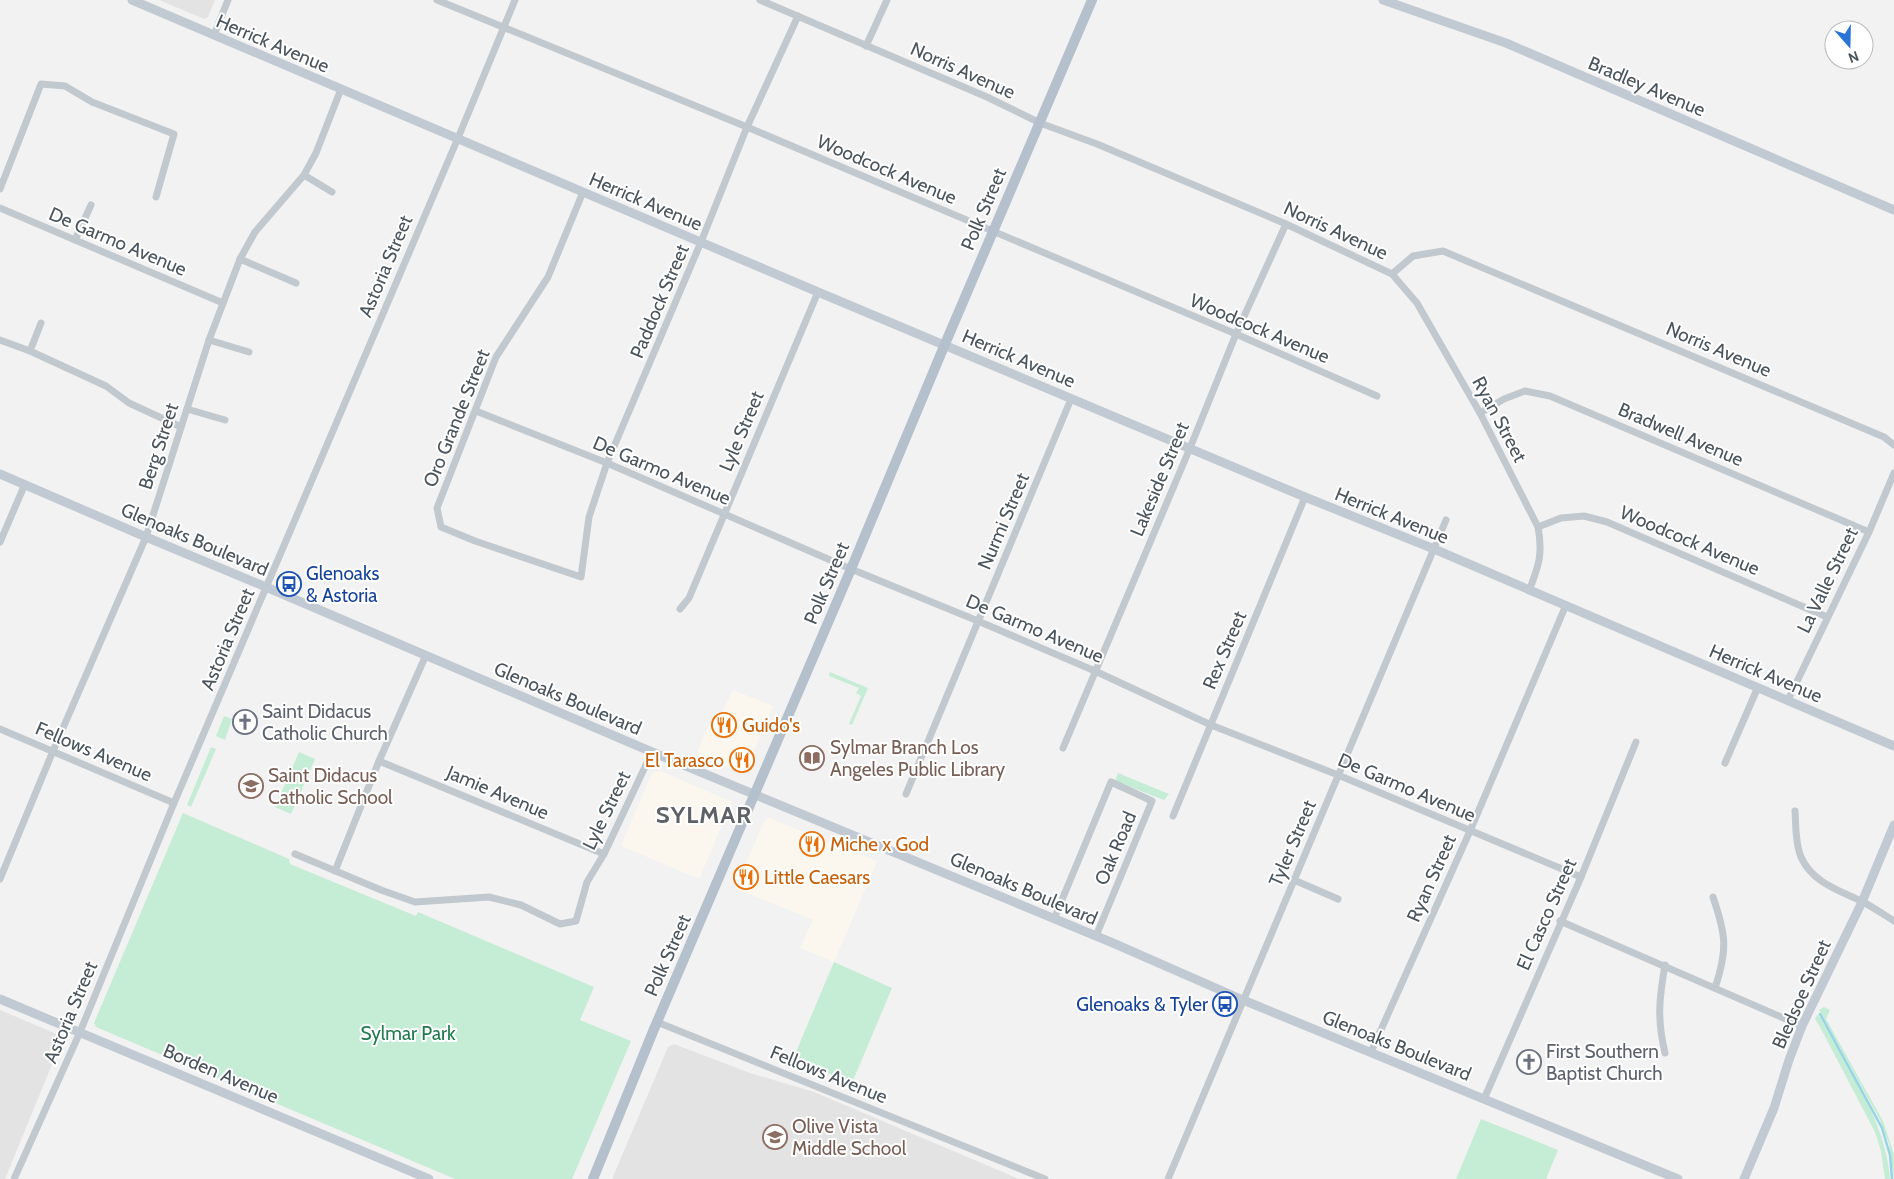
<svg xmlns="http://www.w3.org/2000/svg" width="1894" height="1179" font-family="Cabin,sans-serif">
<rect width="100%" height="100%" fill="#f3f2f2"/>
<g fill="#fbf7ee">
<path d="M733 690 773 706 748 764 743 767 735 763 733 768H728L697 753 713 714 720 716Z"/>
<path d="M660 771 732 802 699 879 621 846 651 775 655 772Z"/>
<path d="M769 818 877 861 834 962 800 948 813 920 735 888 765 820Z"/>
</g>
<g fill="#e4e3e3">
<path d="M159 0H215L208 17 204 19Z"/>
<path d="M0 1010 59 1035 62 1040 5 1179H0Z"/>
<path d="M674 1044 750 1073 814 1092 1019 1179H612L668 1047Z"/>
</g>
<g fill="#c5ecd4">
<path d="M830 672 868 688 852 725 849 724 861 696 856 693 859 688 829 676Z"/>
<path d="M224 716 232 719 225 740 216 736Z"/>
<path d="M211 747 216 749 191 807 187 805Z"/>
<path d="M299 752 315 759 291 814 275 807Z"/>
<path d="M1118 773 1169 794 1164 800 1115 781Z"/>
<path d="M183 813 289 859 290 864 416 916 418 912 594 987 580 1020 631 1041 572 1179H455L96 1027 94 1023Z"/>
<path d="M834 962 892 988 852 1083 793 1059Z"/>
<path d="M1824 1007 1830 1010 1826 1019 1883 1121 1894 1154V1179L1889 1144 1880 1120 1819 1010Z"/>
<path d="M1818 1014C1846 1064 1886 1121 1890 1179H1885L1881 1151 1875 1132 1820 1027 1815 1019Z"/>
<path d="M1481 1119 1558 1150 1546 1179H1456Z"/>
</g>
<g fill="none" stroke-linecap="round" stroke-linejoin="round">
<path stroke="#96d5e5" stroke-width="2.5" d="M1820 1014 1882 1128 1890 1155 1892 1179"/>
<g stroke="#c1c9cf" stroke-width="7">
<path d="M437 0 747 127 1236 334 1377 396"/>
<path d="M760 0 987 97 1040 123 1097 144 1286 224 1392 274 1413 256 1443 251 1884 437 1894 445"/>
<path d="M214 35 228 0"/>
<path d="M866 46 887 0"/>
<path d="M304 175 332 192"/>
<path d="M0 189 41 84 65 86 92 102 174 134 156 197"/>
<path d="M583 192 548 277 496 357 437 508 441 527 475 541 581 577 589 517 607 463 701 242 747 127 798 16"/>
<path d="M0 208 223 303"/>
<path d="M75 240 91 205"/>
<path d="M240 259 296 283"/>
<path d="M1392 274 1417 303 1480 413 1538 527C1543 554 1539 565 1529 591"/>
<path d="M0 340 30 351 106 386 129 403 181 427"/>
<path d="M209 340 249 352"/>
<path d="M30 351 41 323"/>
<path d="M187 409 225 420"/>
<path d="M476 411 607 463 851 569 978 621 1095 671 1211 725 1338 775 1581 877"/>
<path d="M1480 413 1504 399 1525 391 1550 396 1869 532"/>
<path d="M1538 527 1561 518 1584 516 1607 522 1827 617"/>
<path d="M0 542 25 484"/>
<path d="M680 609 689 598 818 292"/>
<path d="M1788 700 1869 532 1894 473"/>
<path d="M0 729 174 803"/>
<path d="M1063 748 1190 448 1236 334 1286 224"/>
<path d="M379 761 604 854"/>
<path d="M1725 763 1758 687"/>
<path d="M906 794 1071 399"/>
<path d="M1795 811C1796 825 1795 843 1801 857 1812 882 1838 890 1861 901 1873 907 1883 914 1894 921"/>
<path d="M1173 816 1305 497"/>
<path d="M295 854 381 890 415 902 489 897 521 905 560 924 576 921 587 882 604 854 652 752"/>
<path d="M335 871 379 761 426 655"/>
<path d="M0 879 53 751 146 537 209 340 240 259 255 232 304 175 316 153 341 89"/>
<path d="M1294 880 1338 899"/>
<path d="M1713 897C1726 935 1728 949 1715 988"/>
<path d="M1054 919 1111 782 1152 801 1096 936"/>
<path d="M1560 921 1802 1026"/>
<path d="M1665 965C1659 1000 1657 1019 1665 1053"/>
<path d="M657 1022 1045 1179"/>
<path d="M1371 1052 1470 831 1566 605"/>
<path d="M1484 1099 1581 877 1636 742"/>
<path d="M14 1179 80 1032 174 803 458 138 515 0"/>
<path d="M1168 1179 1446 520"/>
</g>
<g stroke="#c1cad3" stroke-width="9">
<path d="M132 0 818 292 1305 497 1434 549 1894 746"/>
<path d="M1383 0 1506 43 1894 210"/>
<path d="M0 474 146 537 266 587 652 752 1113 943 1243 1000 1678 1179"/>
<path d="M0 999 429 1179"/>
<path d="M1744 1179 1774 1108 1789 1060 1802 1026 1862 902 1894 825"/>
</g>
<path stroke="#b4c1cd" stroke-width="10" d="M593 1179 654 1029 851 569 945 344 1092 0"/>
</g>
<defs>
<symbol id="bus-ring" viewBox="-11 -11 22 22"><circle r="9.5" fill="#fff" stroke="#1a4fb4" stroke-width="1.5"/><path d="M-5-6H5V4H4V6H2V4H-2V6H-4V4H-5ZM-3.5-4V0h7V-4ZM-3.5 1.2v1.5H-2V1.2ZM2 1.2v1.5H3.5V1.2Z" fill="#1a4fb4"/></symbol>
<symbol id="church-ring" viewBox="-11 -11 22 22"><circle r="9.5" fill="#fff" stroke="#6b7280" stroke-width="1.5"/><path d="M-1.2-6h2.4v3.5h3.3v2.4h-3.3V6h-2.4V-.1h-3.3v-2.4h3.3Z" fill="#6b7280"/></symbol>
<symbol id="restaurant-ring" viewBox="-11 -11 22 22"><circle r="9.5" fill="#fff" stroke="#e8710a" stroke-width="1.5"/><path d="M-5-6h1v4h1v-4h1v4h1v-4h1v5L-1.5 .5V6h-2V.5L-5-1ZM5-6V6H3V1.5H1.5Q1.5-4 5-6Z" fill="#e8710a"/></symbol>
<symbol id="library-ring" viewBox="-11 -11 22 22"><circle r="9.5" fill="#fff" stroke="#8d6e63" stroke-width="1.5"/><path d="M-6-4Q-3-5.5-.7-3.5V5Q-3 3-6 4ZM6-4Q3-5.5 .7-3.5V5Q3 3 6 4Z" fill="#8d6e63"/></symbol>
<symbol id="school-ring" viewBox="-11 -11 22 22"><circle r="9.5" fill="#fff" stroke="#8d6e63" stroke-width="1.5"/><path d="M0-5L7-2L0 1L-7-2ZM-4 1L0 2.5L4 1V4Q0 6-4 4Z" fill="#8d6e63"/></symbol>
</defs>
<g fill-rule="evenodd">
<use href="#bus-ring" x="275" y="570" width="28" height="28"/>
<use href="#church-ring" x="231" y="708" width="28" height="28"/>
<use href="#restaurant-ring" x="710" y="711" width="28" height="28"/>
<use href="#library-ring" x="798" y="744" width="28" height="28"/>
<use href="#restaurant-ring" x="728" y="746" width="28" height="28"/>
<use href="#school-ring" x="237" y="772" width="28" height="28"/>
<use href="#restaurant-ring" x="798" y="830" width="28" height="28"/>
<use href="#restaurant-ring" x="732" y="863" width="28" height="28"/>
<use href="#bus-ring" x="1211" y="990" width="28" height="28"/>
<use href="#church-ring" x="1515" y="1048" width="28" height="28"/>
<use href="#school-ring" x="761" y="1123" width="28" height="28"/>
</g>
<g text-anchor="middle" stroke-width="4" stroke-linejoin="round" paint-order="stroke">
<g font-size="19" fill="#4b555d" stroke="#fff">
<text transform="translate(273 43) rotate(23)" y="7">Herrick Avenue</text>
<text transform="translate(963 70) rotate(24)" y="7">Norris Avenue</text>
<text transform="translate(1647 86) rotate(23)" y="7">Bradley Avenue</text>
<text transform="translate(887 169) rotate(23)" y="7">Woodcock Avenue</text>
<text transform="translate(646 201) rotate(23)" y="7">Herrick Avenue</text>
<text transform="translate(983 209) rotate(-67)" y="7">Polk Street</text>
<text transform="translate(1336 230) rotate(25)" y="7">Norris Avenue</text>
<text transform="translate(118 241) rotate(23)" y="7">De Garmo Avenue</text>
<text transform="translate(385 266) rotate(-67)" y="7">Astoria Street</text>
<text transform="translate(659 301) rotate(-67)" y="7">Paddock Street</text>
<text transform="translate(1260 328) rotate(23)" y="7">Woodcock Avenue</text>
<text transform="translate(1719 349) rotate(23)" y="7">Norris Avenue</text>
<text transform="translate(1019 358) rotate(23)" y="7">Herrick Avenue</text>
<text transform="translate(456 418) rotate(-68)" y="7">Oro Grande Street</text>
<text transform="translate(1500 419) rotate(62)" y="7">Ryan Street</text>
<text transform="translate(741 431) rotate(-67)" y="7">Lyle Street</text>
<text transform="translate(1681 434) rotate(23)" y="7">Bradwell Avenue</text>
<text transform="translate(158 446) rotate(-72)" y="7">Berg Street</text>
<text transform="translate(662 470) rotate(23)" y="7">De Garmo Avenue</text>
<text transform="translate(1159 479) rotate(-67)" y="7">Lakeside Street</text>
<text transform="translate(1392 515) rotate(22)" y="7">Herrick Avenue</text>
<text transform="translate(1003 521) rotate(-67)" y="7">Nurmi Street</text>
<text transform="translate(195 539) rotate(23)" y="7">Glenoaks Boulevard</text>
<text transform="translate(1690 540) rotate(23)" y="7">Woodcock Avenue</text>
<text transform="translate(1827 580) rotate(-64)" y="7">La Valle Street</text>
<text transform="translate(826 583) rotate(-67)" y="7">Polk Street</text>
<text transform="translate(1035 628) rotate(23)" y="7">De Garmo Avenue</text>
<text transform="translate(227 639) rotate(-67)" y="7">Astoria Street</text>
<text transform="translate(1224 650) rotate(-67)" y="7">Rex Street</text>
<text transform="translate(1766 673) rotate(23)" y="7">Herrick Avenue</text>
<text transform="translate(568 698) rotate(23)" y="7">Glenoaks Boulevard</text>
<text transform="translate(94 751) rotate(23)" y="7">Fellows Avenue</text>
<text transform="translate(1407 787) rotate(23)" y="7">De Garmo Avenue</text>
<text transform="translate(498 792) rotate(23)" y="7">Jamie Avenue</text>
<text transform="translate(606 810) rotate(-64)" y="7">Lyle Street</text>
<text transform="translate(1292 843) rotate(-67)" y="7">Tyler Street</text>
<text transform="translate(1115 848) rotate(-67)" y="7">Oak Road</text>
<text transform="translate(1431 878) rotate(-66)" y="7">Ryan Street</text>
<text transform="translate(1024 888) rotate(23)" y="7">Glenoaks Boulevard</text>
<text transform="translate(1546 914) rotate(-66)" y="7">El Casco Street</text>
<text transform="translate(667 955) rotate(-66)" y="7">Polk Street</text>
<text transform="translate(1801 994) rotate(-66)" y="7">Bledsoe Street</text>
<text transform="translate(70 1012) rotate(-67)" y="7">Astoria Street</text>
<text transform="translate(1397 1045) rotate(22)" y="7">Glenoaks Boulevard</text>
<text transform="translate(221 1073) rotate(23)" y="7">Borden Avenue</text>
<text transform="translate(829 1074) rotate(22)" y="7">Fellows Avenue</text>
</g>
<g font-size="19" fill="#164399" stroke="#fff" text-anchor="start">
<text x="306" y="580">Glenoaks<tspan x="306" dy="22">&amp; Astoria</tspan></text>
<text x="1208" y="1011" text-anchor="end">Glenoaks &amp; Tyler</text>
</g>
<g font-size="19" fill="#5b616d" stroke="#fff" text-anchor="start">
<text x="262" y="718">Saint Didacus<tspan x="262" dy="22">Catholic Church</tspan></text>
<text x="1546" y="1058">First Southern<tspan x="1546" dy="22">Baptist Church</tspan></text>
</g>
<g font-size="19" fill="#c56008" stroke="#fff" text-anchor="start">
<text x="742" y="732">Guido's</text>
<text x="724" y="767" text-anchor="end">El Tarasco</text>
<text x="830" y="851">Miche x God</text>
<text x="764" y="884">Little Caesars</text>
</g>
<g font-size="19" fill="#785e54" stroke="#fff" text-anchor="start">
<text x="830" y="754">Sylmar Branch Los<tspan x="830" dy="22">Angeles Public Library</tspan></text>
<text x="268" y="782">Saint Didacus<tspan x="268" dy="22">Catholic School</tspan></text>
<text x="792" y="1133">Olive Vista<tspan x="792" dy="22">Middle School</tspan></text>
</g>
<g font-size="19" fill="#207a4d" stroke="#fff">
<text x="408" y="1040">Sylmar Park</text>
</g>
<g font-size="24" font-weight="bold" letter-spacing="1" fill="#5e6266" stroke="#fff">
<text x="704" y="823">SYLMAR</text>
</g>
</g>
<g transform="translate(1849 45) rotate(160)"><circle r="24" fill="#ffffff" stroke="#b7bbbe"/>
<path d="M0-4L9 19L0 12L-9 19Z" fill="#2974d6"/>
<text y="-8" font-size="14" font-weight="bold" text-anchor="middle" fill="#4b555d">N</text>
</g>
</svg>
